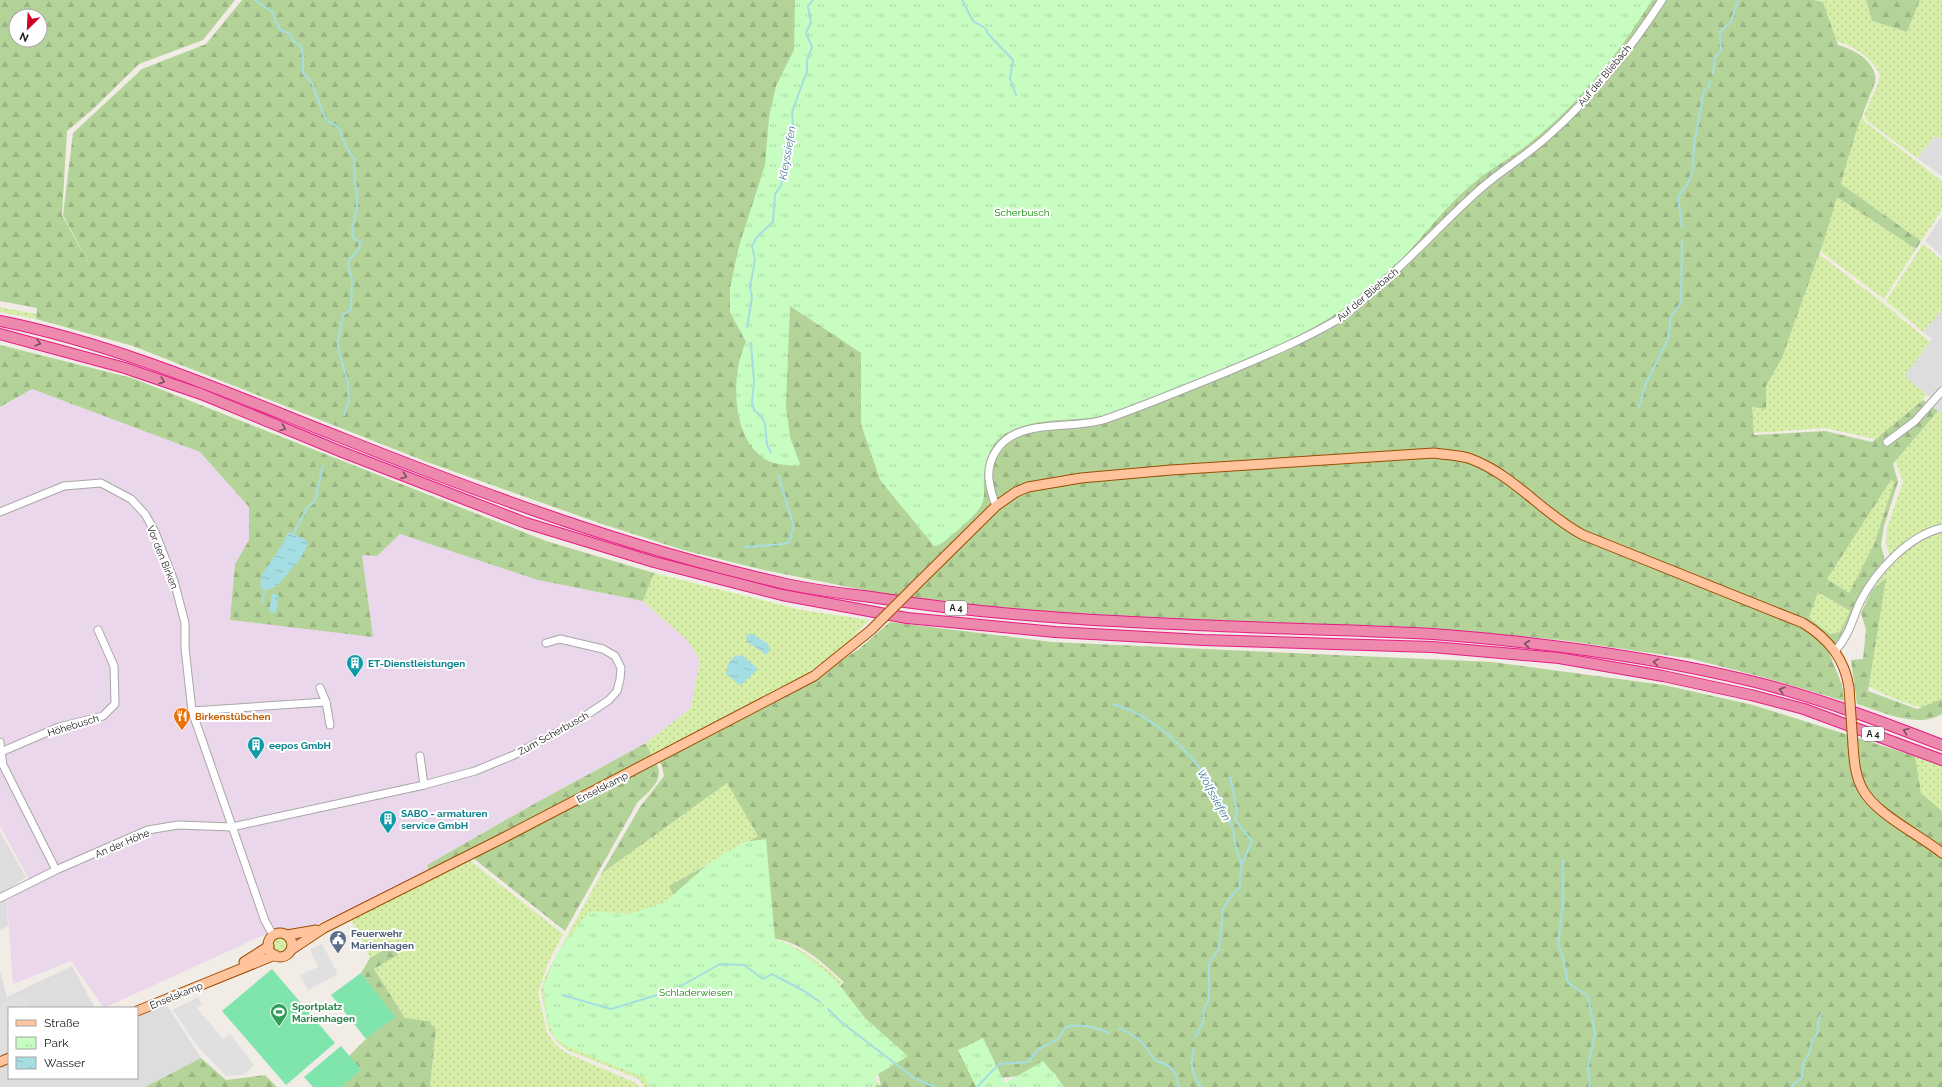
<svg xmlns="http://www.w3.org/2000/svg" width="1942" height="1087" font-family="Raleway,sans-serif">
<defs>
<pattern id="grass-dots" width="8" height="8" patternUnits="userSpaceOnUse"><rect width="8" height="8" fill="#d7eea9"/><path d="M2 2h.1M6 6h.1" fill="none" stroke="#b8cc91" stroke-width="1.8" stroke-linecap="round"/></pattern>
<pattern id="forest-firs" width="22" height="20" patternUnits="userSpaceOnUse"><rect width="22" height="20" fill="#b4d398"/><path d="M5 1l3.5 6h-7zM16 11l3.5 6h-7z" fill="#9ab583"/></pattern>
<pattern id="park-tufts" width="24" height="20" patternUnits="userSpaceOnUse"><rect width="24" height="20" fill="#c7fdc1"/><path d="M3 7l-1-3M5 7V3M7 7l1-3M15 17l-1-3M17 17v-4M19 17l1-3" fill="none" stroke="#abd9a6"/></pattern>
<pattern id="water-ripples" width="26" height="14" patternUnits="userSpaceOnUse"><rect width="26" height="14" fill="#a4dee2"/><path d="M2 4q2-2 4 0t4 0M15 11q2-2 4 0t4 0" fill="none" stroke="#8dbec2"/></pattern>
</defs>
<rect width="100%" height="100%" fill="#f1ece6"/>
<g fill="#dedddd">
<path d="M1935 136 1942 140V176L1917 158Z"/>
<path d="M1942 216V256L1925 241Z"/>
<path d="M1942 310V414L1931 405 1934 400 1904 376 1932 339 1923 332Z"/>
<path d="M0 832 26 877 6 891 8 926 0 930Z"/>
<path d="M72 966 95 1008H9V1078H137V1016L166 1004 201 1058 145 1087H0V971L7 997Z"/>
</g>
<path fill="#ebd7eb" d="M32 389 200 452 249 507V540L235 565 230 620 373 636 362 555 377 556 400 534 538 580 643 601 688 641 700 660 691 708 646 743 532 805 427 865 429 872 304 930H288L279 928 104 1008 71 961 13 984 7 901 29 879 0 826V408Z"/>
<g fill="url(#grass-dots)">
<path d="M1813 0H1866L1872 21 1907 32 1920 0H1942V140L1935 136 1917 158 1866 120 1864 114 1878 84 1880 74C1869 56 1857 48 1837 41L1823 2Z"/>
<path d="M1861 116 1865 122 1942 181V210L1921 241 1841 184Z"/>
<path d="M1837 197 1916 249 1884 299 1820 251Z"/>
<path d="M1923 244 1942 260V310L1923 332 1886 301Z"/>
<path d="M1819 254 1883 303 1930 342 1904 376 1927 395 1923 400 1875 439 1825 428 1754 433 1752 407 1766 408V386L1782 358Z"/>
<path d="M0 307 36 314V319L0 312Z"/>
<path d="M1938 411 1942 414V526L1890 557 1886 544 1887 528 1903 482 1896 461Z"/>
<path d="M1891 480 1894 482 1874 544 1849 593 1827 579Z"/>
<path d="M1942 530V699C1936 701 1927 707 1921 707 1913 707 1873 691 1868 685L1885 579 1872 590C1889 566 1911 537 1942 530Z"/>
<path d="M654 573 802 610 869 620 847 643 808 673 652 757 646 743 691 708 700 660 688 641 643 601Z"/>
<path d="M1818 592 1850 611 1841 632 1830 634 1809 618Z"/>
<path d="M1915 756 1942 766V811L1921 793Z"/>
<path d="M727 783 758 836 669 886 768 941C799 942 820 964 842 982L822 998 879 1085 819 1084 752 1087H644L639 1079 567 1050 557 1042 549 1030 541 992 545 977 601 874Z"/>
<path d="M468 859 563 934 548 963 538 993 547 1033 555 1044 566 1053 636 1083 639 1087H430L436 1029 428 1021 405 1018 374 969 397 955 393 945 370 958 351 919Z"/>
<circle cx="280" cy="945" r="7"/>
</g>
<g fill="url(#forest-firs)" fill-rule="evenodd">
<path d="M0 0H235L203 40 139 64 92 110 67 131 62 215 94 273 63 215 73 133 142 69 206 44 242 0H1813L1823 2 1838 45C1852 49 1871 58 1875 75 1877 83 1871 91 1869 98 1857 126 1849 155 1841 184L1921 241 1916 249 1837 197 1825 237 1782 358 1766 386V409L1752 407 1754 435 1825 431 1872 442 1923 400 1938 411 1893 464 1898 482 1884 526 1881 545 1885 561 1872 578 1830 655 1842 685 1844 701 1766 678 1692 659 1561 640 1431 629 1056 614 908 599 764 570 683 550 599 523 427 462 133 346 36 319 37 308 0 301ZM16 16H40V40H16ZM1891 480 1894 482 1874 544 1849 593 1827 579ZM1818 592 1850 611 1840 632 1830 634 1809 618Z"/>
<path d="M1866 0H1920L1907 32 1872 21Z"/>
<path d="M0 345 132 378 546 541 654 573 643 601 538 580 400 534 377 556 362 555 373 637 230 620 235 564 249 540V507L200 452 32 389 0 407Z"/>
<path d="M1886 578 1868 691 1917 709 1942 699V714C1917 729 1883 712 1857 704L1851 660 1863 659 1866 630 1861 613 1872 590Z"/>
<path d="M890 622 1052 642 1492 662 1664 685 1753 705 1915 756 1921 793 1942 811V1087H1064L1054 1073 979 1080 981 1087H752L819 1084 881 1085 877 1069 829 998 844 982C822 962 800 940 769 938L684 918 669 886 758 836 727 783 601 874 640 807 664 776 662 766 659 761 816 677 859 649Z"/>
<path d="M646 743 652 757 429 872 427 865 532 805Z"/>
<path d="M656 763C666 780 648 792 637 803L565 931 473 858Z"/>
<path d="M393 945 398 955 374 969 405 1018 428 1021 436 1029 430 1087H341L361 1070 349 1056 366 1039 394 1017 361 973 370 958Z"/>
<path d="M201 1058 226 1080 265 1075 277 1087H145Z"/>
</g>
<g fill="url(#park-tufts)">
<path d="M795 0H1652C1618 55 1577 106 1526 146 1510 158 1492 168 1476 181 1440 210 1415 249 1381 280 1325 330 1252 358 1183 386 1157 397 1130 410 1103 416 1071 422 1030 416 1002 436 989 446 985 463 984 478 983 488 986 497 981 506 975 517 951 536 940 545L934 546 880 480 861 424V353L790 306 786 406 790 437 800 464 799 467C789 464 777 466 767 460 731 441 730 374 746 342L730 312V288L739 246 765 165 769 117 776 86 794 50Z"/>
<path d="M766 839 775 939 792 946 834 978 865 1018 908 1056 875 1076 876 1087H651L645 1078 568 1047 555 1038 546 1016 544 985 557 953 586 915 593 911 629 914 665 902 709 863 744 842Z"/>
<path d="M983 1038 1005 1083 1043 1061 1065 1087H976L958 1050Z"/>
</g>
<g fill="#7fe5ac">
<path d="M272 969 335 1043 286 1085 222 1011Z"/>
<path d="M361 973 395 1017 366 1039 331 995Z"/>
<path d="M341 1046 361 1070 341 1087H313L304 1077Z"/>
</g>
<g fill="#e0e0e0">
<path d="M322 944 338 974 308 990 300 975 318 967 310 950Z"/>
<path d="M24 995 29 1008H9V1052L0 1055V1004Z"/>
<path d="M198 997 202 1004 197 1008 223 1039 230 1034 254 1065 243 1075 226 1076 198 1047 173 1010Z"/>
</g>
<g fill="url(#water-ripples)">
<path d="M288 532 305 539 308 544 301 558 277 586 265 591 260 586 262 574 282 545Z"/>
<path d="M272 594 279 595 276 613 269 612Z"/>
<path d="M751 633 767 643 770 648 767 655 747 642 746 637Z"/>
<path d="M742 655 757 668 756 671 741 685 738 684 726 674 728 664 735 656Z"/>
</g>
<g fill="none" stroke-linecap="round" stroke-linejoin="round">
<g stroke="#a4dee2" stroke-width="2">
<path d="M255 0C262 4 266 9 273 12L275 22 279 25V29L290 34 293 41 301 46 303 57V73L313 84C313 88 324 117 328 121 331 124 337 125 340 130 341 133 341 136 343 139 345 147 351 154 355 160 352 175 358 190 357 205 357 217 349 228 354 239L360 241 359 249 349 261 348 267 352 279 351 309 343 315 338 342 339 352 347 379 349 401 344 415"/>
<path d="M962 0 973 21 985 28 989 35 1013 60 1010 79 1016 95"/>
<path d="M1713 74 1715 57 1721 51 1720 32 1731 22 1738 0"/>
<path d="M1682 227 1678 197 1688 183 1693 170 1694 145 1704 90 1709 87 1710 81"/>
<path d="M747 327 752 298 750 287 755 260 752 246 757 237 773 222 775 194 781 186 789 134 793 127 792 112 804 79 807 73V61L812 47 806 33 811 22 808 6 813 0"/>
<path d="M751 343 754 381 752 402 754 410 760 415 765 423 767 445 771 453"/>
<path d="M1639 407 1646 383 1668 339 1671 317 1681 303 1682 241"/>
<path d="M293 535 307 508 315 501 323 466"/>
<path d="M744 547 784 544 789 542 794 527 778 475"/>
<path d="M262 604 265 588"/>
<path d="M1113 704C1166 719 1215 776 1232 827 1234 834 1234 841 1236 848 1238 853 1240 858 1241 863 1242 868 1239 879 1240 887L1232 895 1223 909 1219 949 1209 963V1000L1204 1008 1203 1023 1195 1037"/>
<path d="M1230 777 1237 810 1235 820 1252 841 1242 864"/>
<path d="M1563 860V904L1558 945 1562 954 1568 983 1588 996 1595 1034 1588 1065 1590 1087"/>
<path d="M667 993 672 991 720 964 744 965 763 979 772 974 804 991 820 1002"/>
<path d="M562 995 611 1009 657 995"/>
<path d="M828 1009 841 1022 914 1078 935 1087"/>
<path d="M1119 1029 1126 1031 1142 1042 1155 1060 1169 1066 1175 1073 1179 1087"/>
<path d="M1194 1048C1190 1066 1191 1071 1201 1087"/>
<path d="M977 1087 999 1064 1028 1062 1039 1049 1058 1039 1066 1027C1081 1023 1095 1027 1109 1033"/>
<path d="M1791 1087 1802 1077 1803 1063 1809 1054 1812 1041 1819 1030 1817 1026 1821 1014"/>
</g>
<defs>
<g id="minor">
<path d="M1887 442 1915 421 1942 391"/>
<path d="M996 506C989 487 984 469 996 451 1017 417 1071 430 1103 420 1144 406 1184 389 1224 373 1262 357 1301 341 1337 320 1347 315 1356 306 1365 298 1405 265 1439 226 1478 191 1500 171 1526 156 1548 136 1590 99 1632 47 1662 0"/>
<path d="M0 512 64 486 101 483 131 499 145 514 155 532 174 581 185 623V648L192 711 265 921 273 935"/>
<path d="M1835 651C1849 636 1852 620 1860 602 1875 572 1908 536 1942 528"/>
<path d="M320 688 326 702"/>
<path d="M192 711 326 702 330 725"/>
<path d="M0 742 1 752"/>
<path d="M420 756 424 785"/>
<path d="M56 870 3 765 1 752 59 727 103 716 115 704 114 666 98 630"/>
<path d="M0 898 56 870 148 830 178 825 232 827 424 785 475 771 514 755 576 722 609 700 617 691 620 679 621 668 615 656 603 649 560 639 546 643"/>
</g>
<g id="major">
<path d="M914 587 996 506 1016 492 1028 487 1081 478 1171 470 1434 453C1446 455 1460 455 1471 459 1514 475 1543 514 1583 535L1803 623C1829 639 1845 659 1849 688"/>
<path d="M1853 745C1854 760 1855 776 1863 790 1876 814 1920 835 1942 853"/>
<circle cx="280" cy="945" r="12"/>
<path d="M287 935 316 930"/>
<path d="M291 950 324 928 505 837 814 676 871 630"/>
<path d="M244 962 269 946"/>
<path d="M137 1011 275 955"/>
<path d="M0 1062 9 1058"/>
</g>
<g id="highway">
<path d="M0 321C119 345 230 394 342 438 485 495 631 549 782 583 811 590 841 593 871 597 1004 618 1138 623 1272 628 1326 630 1380 631 1433 634 1539 642 1648 656 1751 681 1816 697 1880 721 1942 745"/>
<path d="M0 334 125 368 201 394 342 452 526 523 654 562 782 595 907 618 1055 632 1203 640 1432 647 1559 658 1663 676 1751 695 1804 709 1942 760"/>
</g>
</defs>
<use href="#minor" stroke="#a7a7a7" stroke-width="9"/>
<use href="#major" stroke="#9c4d00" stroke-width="11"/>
<use href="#highway" stroke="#e71b84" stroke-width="12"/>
<use href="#minor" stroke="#fff" stroke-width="7"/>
<use href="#major" stroke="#ffc49d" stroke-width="9"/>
<use href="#highway" stroke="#ed89ad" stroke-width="10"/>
<defs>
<g id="major-bridge">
<path d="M871 630 914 587"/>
<path d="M1849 688 1853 745"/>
</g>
</defs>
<use href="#major-bridge" stroke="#9c4d00" stroke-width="11" stroke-linecap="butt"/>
<use href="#major-bridge" stroke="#ffc49d" stroke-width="9"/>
</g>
<defs><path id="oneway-chevron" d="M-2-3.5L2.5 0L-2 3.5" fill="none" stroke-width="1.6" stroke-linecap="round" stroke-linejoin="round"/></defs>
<g stroke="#7c4f5f">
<use href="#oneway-chevron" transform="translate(38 343) rotate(16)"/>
<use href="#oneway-chevron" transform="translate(162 381) rotate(19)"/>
<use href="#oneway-chevron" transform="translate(283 428) rotate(22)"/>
<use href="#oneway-chevron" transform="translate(404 476) rotate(21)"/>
<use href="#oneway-chevron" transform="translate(1527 644) rotate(-174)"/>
<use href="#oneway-chevron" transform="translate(1656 662) rotate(-171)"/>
<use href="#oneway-chevron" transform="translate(1782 690) rotate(-163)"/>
<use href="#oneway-chevron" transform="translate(1906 731) rotate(-159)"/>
</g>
<defs>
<symbol id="building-pin" viewBox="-11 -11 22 30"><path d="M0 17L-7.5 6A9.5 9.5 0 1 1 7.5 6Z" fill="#0f9aa8" stroke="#fff"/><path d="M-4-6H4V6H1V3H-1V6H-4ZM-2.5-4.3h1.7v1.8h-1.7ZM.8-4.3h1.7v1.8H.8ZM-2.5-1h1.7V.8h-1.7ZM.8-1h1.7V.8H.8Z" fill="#fff"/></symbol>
<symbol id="restaurant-pin" viewBox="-11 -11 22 30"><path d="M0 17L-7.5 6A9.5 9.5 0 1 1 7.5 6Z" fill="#e8710a" stroke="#fff"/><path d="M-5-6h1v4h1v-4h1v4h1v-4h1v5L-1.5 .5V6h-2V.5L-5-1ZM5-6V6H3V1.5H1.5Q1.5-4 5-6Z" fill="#fff"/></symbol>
<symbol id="civic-pin" viewBox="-11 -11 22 30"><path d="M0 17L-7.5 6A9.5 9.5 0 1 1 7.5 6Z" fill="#5c6f8a" stroke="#fff"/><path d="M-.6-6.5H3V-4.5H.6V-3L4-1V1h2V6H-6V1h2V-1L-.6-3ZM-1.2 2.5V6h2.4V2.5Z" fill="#fff"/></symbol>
<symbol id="stadium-pin" viewBox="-11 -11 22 30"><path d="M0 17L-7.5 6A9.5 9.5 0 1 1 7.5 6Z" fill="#2e9e5b" stroke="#fff"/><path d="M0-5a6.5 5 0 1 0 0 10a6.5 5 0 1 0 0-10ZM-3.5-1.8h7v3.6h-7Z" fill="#fff"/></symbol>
</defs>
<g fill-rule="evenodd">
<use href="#building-pin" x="345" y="653" width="20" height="27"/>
<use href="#restaurant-pin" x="172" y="706" width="20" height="27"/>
<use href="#building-pin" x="246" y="735" width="20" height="27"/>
<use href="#building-pin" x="378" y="809" width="20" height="27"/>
<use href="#civic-pin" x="328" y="929" width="20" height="27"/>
<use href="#stadium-pin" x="269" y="1002" width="20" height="27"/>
</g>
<g text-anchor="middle" stroke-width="4" stroke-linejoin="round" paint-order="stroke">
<g fill="#fff" stroke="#636363" stroke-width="1">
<rect x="945" y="601" width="22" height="14" rx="3"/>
<rect x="1862" y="727" width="22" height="14" rx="3"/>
</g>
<g font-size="9" font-weight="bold" fill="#202020">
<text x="956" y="611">A 4</text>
<text x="1873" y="737">A 4</text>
</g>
<g font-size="10" fill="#202020" stroke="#fff">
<text transform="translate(1604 75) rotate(-50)" y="4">Auf der Bliebach</text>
<text transform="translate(1367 294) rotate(-40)" y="4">Auf der Bliebach</text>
<text transform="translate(163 557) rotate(68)" y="4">Vor den Birken</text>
<text transform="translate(73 725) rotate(-17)" y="4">Höhebusch</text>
<text transform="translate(553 733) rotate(-29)" y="4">Zum Scherbusch</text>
<text transform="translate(602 787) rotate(-27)" y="4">Enselskamp</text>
<text transform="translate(122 843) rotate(-23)" y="4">An der Höhe</text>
<text transform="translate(176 995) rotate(-22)" y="4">Enselskamp</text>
</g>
<g font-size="10" fill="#108804" stroke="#fff">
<text x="1022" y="216">Scherbusch</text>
<text x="696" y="996">Schladerwiesen</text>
</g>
<g font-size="10" font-weight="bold" fill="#0d838f" stroke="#fff" text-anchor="start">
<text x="368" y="667">ET-Dienstleistungen</text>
<text x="269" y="749">eepos GmbH</text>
<text x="401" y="817">SABO - armaturen<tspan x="401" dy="12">service GmbH</tspan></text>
</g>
<g font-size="10" font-weight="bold" fill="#c56008" stroke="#fff" text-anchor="start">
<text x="195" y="720">Birkenstübchen</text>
</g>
<g font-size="10" font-weight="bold" fill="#4e5e75" stroke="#fff" text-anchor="start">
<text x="351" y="937">Feuerwehr<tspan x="351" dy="12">Marienhagen</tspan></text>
</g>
<g font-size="10" font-weight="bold" fill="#27864d" stroke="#fff" text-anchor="start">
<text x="292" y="1010">Sportplatz<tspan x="292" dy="12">Marienhagen</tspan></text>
</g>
<g font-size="11" font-style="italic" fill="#3b7896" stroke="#fff">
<text transform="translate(787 153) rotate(-80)" y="4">Kleyssiefen</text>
<text transform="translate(1214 795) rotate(61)" y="4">Wolfssiefen</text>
</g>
</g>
<rect x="8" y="1007" width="130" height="72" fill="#ffffff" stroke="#a6a6a6"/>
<rect x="16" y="1020" width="20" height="6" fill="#ffc49d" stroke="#a6a6a6"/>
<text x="44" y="1027" font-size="12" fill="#202020">Straße</text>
<rect x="16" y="1037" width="20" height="12" fill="url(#park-tufts)" stroke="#a6a6a6"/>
<text x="44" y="1047" font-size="12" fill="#202020">Park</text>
<rect x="16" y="1057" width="20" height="12" fill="url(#water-ripples)" stroke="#a6a6a6"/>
<text x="44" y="1067" font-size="12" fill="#202020">Wasser</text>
<g transform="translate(28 28) rotate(204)"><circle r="19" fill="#ffffff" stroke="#a6a6a6"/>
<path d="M0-3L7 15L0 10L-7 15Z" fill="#d00024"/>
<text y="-6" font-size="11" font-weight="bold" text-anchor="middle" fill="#202020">N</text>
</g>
</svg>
